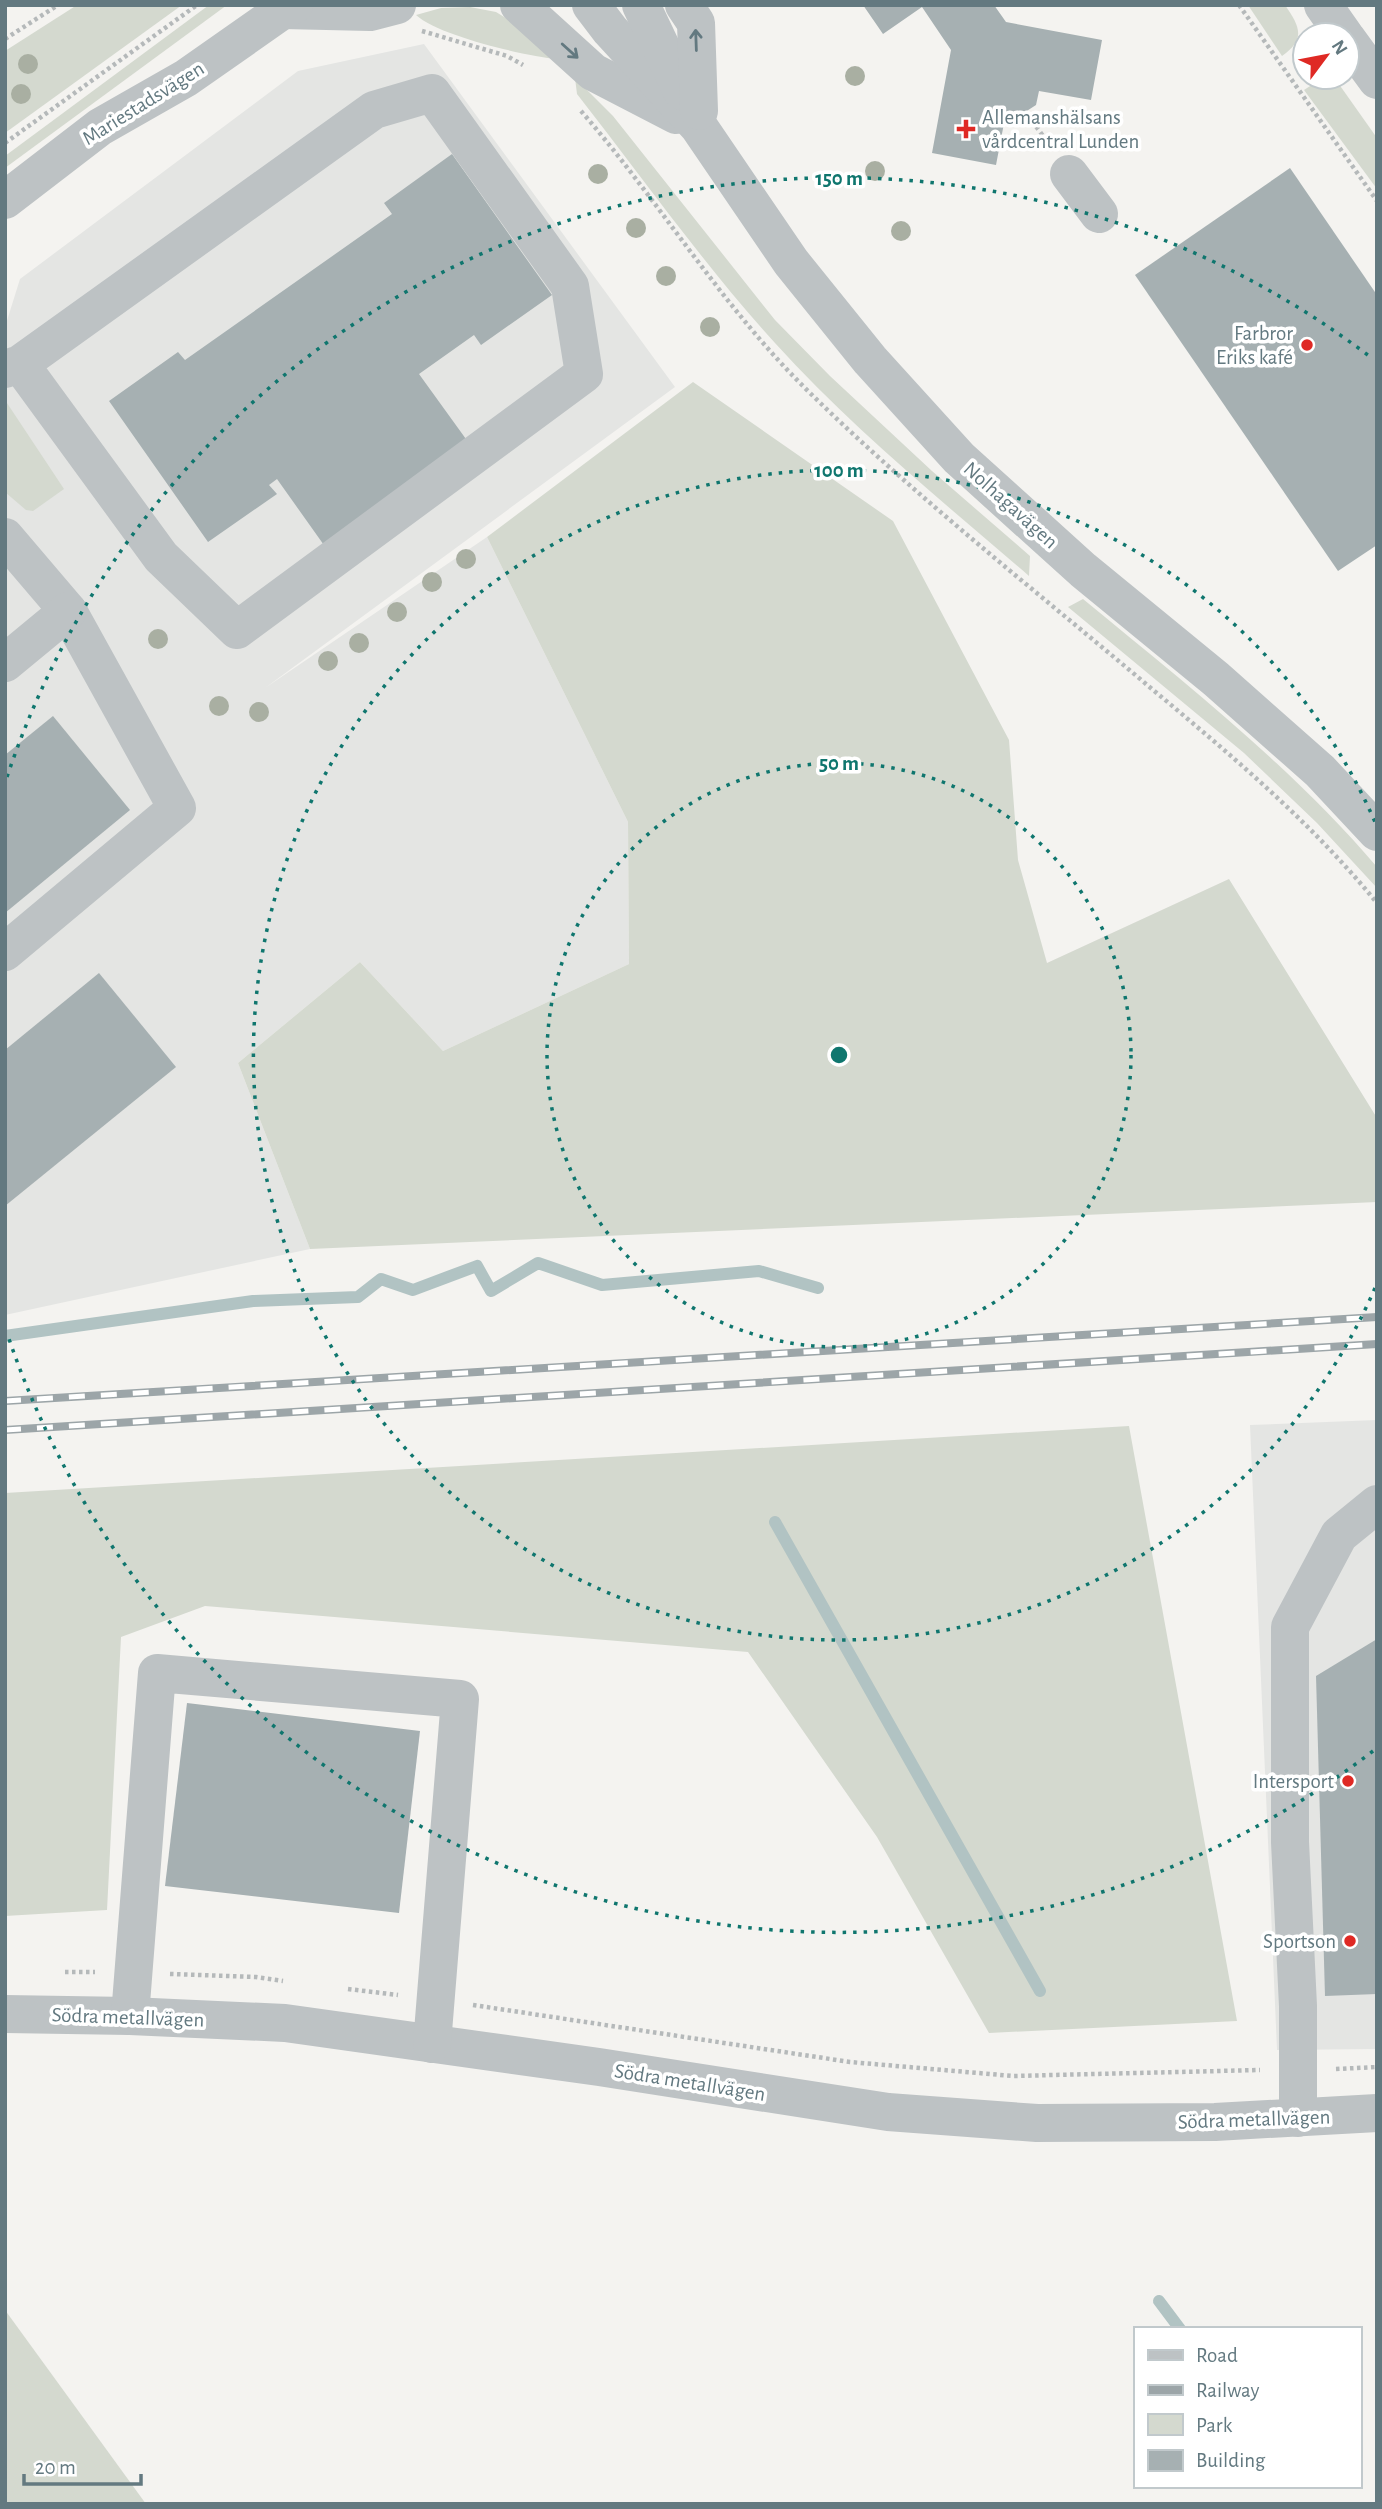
<svg xmlns="http://www.w3.org/2000/svg" width="1382" height="2509" font-family="'Alegreya Sans',sans-serif">
<rect width="100%" height="100%" fill="#f4f3f0"/>
<g fill="#e4e5e3">
<path d="M424 44 675 387 265 688 487 537 628 822 629 964 443 1051 360 962 238 1063 310 1249 5 1315V400H7L5 327 20 279 298 71Z"/>
<path d="M1377 1420V2049L1277 2050 1250 1425Z"/>
</g>
<g fill="#d4d9cf">
<path d="M77 5H182L5 133V51Z"/>
<path d="M209 5H227L5 168V156Z"/>
<path d="M1248 5H1285C1300 27 1306 39 1282 56Z"/>
<path d="M470 7 496 12 521 27 557 59C525 56 439 36 416 15L441 8Z"/>
<path d="M1330 77 1336 80 1377 138V189L1304 90 1321 79Z"/>
<path d="M575 78 613 116 775 320 830 376 932 471 1030 556 1029 576C942 501 852 428 775 343 704 265 642 177 577 94Z"/>
<path d="M693 382 893 521 1009 740 1018 860 1047 963 1229 879 1377 1118V1202L310 1249 238 1063 360 962 443 1051 629 964 628 822 487 537Z"/>
<path d="M5 400 64 489 33 511 26 510 5 492Z"/>
<path d="M1083 599C1185 683 1291 766 1377 867V888L1317 823 1244 753 1068 607Z"/>
<path d="M1129 1426 1237 2021 989 2033 877 1837 748 1652 205 1606 121 1637 107 1910 5 1916V1493Z"/>
<path d="M5 2310 146 2504H5Z"/>
</g>
<g fill="none" stroke-linecap="round" stroke-linejoin="round">
<g stroke="#b1c3c3" stroke-width="12">
<path d="M5 1336 253 1301 358 1297 381 1279 413 1290 477 1266 491 1291 538 1263 602 1285 759 1271 818 1288"/>
<path d="M775 1522 1040 1991"/>
<path d="M1159 2301 1180 2329"/>
</g>
</g>
<g fill="#a6b0b2">
<path d="M863 5H994L1006 22 1102 40 1091 100 1039 91 1036 105 1019 116 1006 113 996 165 932 153 951 50 922 7 883 34Z"/>
<path d="M452 154 552 295 481 345 474 335 419 374 471 446 326 548 277 479 269 485 277 494 208 542 109 401 178 352 185 360 392 214 384 203Z"/>
<path d="M1290 168 1377 295V545L1338 571 1135 275Z"/>
<path d="M53 716 130 810 5 913V755Z"/>
<path d="M99 973 176 1067 5 1206V1050Z"/>
<path d="M1377 1639V1994L1325 1996 1316 1676Z"/>
<path d="M187 1703 420 1731 399 1913 165 1886Z"/>
</g>
<g fill="none" stroke-linecap="round" stroke-linejoin="round">
<g stroke="#b5b9ba" stroke-width="4.5" stroke-dasharray="3.5 3.5" stroke-linecap="butt">
<path d="M1239 5 1377 201"/>
<path d="M422 31 507 56 523 65"/>
<path d="M5 39 58 5"/>
<path d="M581 111C660 202 723 308 809 392 917 498 1036 591 1152 689 1231 755 1311 822 1377 903"/>
<path d="M1032 121 1049 144"/>
<path d="M5 143 197 5"/>
<path d="M65 1972H95"/>
<path d="M170 1974 256 1977 283 1981"/>
<path d="M348 1989 398 1995"/>
<path d="M473 2005 850 2062 1013 2076 1260 2070"/>
<path d="M1336 2069 1377 2067"/>
</g>
<g stroke="#bdc2c4" stroke-width="38">
<path d="M519 5 593 72 676 115"/>
<path d="M591 5 610 30 699 127 791 262 870 360 959 458 1083 570 1216 679 1320 771 1377 832"/>
<path d="M641 5 682 91"/>
<path d="M684 5 696 23 699 111"/>
<path d="M1323 5 1344 35"/>
<path d="M283 10 370 12 397 5"/>
<path d="M1347 39 1377 80"/>
<path d="M1069 174 1099 214"/>
<path d="M5 200 100 127 186 78 283 10 294 5"/>
<path d="M5 369 20 364 374 110 432 93 570 286 584 374 237 630 161 557 20 364"/>
<path d="M5 537 68 611 177 808 5 952"/>
<path d="M5 663 68 611"/>
<path d="M5 2014 130 2016 285 2023 599 2067 888 2112 1037 2123 1215 2122 1377 2113"/>
<path d="M130 2016 157 1673 460 1699 432 2044"/>
<path d="M1298 2118V2006L1290 1842V1627L1339 1535 1377 1504"/>
</g>
<defs>
<g id="rail">
<path d="M5 1401 1377 1317"/>
<path d="M5 1430 1377 1344"/>
</g>
</defs>
<use href="#rail" stroke="#9ca5a8" stroke-width="8"/>
<use href="#rail" stroke="#fff" stroke-width="5" stroke-dasharray="16" stroke-linecap="butt"/>
</g>
<g fill="#a9afa2">
<circle cx="28" cy="64" r="10"/>
<circle cx="855" cy="76" r="10"/>
<circle cx="21" cy="94" r="10"/>
<circle cx="875" cy="171" r="10"/>
<circle cx="598" cy="174" r="10"/>
<circle cx="636" cy="228" r="10"/>
<circle cx="901" cy="231" r="10"/>
<circle cx="666" cy="276" r="10"/>
<circle cx="710" cy="327" r="10"/>
<circle cx="466" cy="559" r="10"/>
<circle cx="432" cy="582" r="10"/>
<circle cx="397" cy="612" r="10"/>
<circle cx="158" cy="639" r="10"/>
<circle cx="359" cy="643" r="10"/>
<circle cx="328" cy="661" r="10"/>
<circle cx="219" cy="706" r="10"/>
<circle cx="259" cy="712" r="10"/>
</g>
<defs><path id="oneway-shaft" d="M-6 0H5M1.5-3L5.5 0L1.5 3" fill="none" stroke-width="1.6" stroke-linecap="round" stroke-linejoin="round" transform="scale(1.75)"/></defs>
<g stroke="#637980">
<use href="#oneway-shaft" transform="translate(696 40) rotate(-92)"/>
<use href="#oneway-shaft" transform="translate(570 51) rotate(42)"/>
</g>
<g fill="none" stroke="#0f766e" stroke-width="3.5" stroke-dasharray="3.5 7">
<circle cx="839" cy="1055" r="292"/>
<path d="M1375 1288A585 585 0 1 1 1375 822"/>
<path d="M1373 1751A877 877 0 0 1 7 1333M7 777A877 877 0 0 1 1373 359"/>
</g>
<g fill="#df2924" stroke="#fff" stroke-width="2.5">
<path d="M962.5 118.5h7v7h7v7h-7v7h-7v-7h-7v-7h7z"/>
<circle cx="1307" cy="345" r="7"/>
<circle cx="1348" cy="1781" r="7"/>
<circle cx="1350" cy="1941" r="7"/>
</g>
<g text-anchor="middle" stroke-width="7" stroke-linejoin="round" paint-order="stroke">
<g font-size="21" fill="#637980" stroke="#fff">
<text transform="translate(143 103) rotate(-32)" y="7">Mariestadsvägen</text>
<text transform="translate(1011 505) rotate(42)" y="7">Nolhagavägen</text>
<text transform="translate(128 2017) rotate(2)" y="7">Södra metallvägen</text>
<text transform="translate(690 2082) rotate(9)" y="7">Södra metallvägen</text>
<text transform="translate(1254 2119) rotate(-2)" y="7">Södra metallvägen</text>
</g>
<g font-size="21" fill="#637980" stroke="#fff" text-anchor="end">
<text x="982" y="124" text-anchor="start">Allemanshälsans<tspan x="982" dy="24">vårdcentral Lunden</tspan></text>
<text x="1293" y="340">Farbror<tspan x="1293" dy="24">Eriks kafé</tspan></text>
<text x="1334" y="1788">Intersport</text>
<text x="1336" y="1948">Sportson</text>
</g>
</g>
<circle cx="839" cy="1055" r="10" fill="#0f766e" stroke="#fff" stroke-width="3.5"/>
<g font-size="21" text-anchor="middle" font-weight="bold" fill="#0f766e" stroke="#fff" stroke-width="7" stroke-linejoin="round" paint-order="stroke">
<text x="839" y="185">150 m</text>
<text x="839" y="477">100 m</text>
<text x="839" y="770">50 m</text>
</g>
<rect width="1382" height="2509" fill="none" stroke="#637980" stroke-width="14"/>
<rect x="1134" y="2327" width="228" height="161" fill="#ffffff" stroke="#c1c9cc" stroke-width="2"/>
<rect x="1148" y="2350" width="35" height="10" fill="#bdc2c4" stroke="#c1c9cc" stroke-width="2"/>
<text x="1196" y="2362" font-size="21" fill="#637980">Road</text>
<rect x="1148" y="2385" width="35" height="10" fill="#9ca5a8" stroke="#c1c9cc" stroke-width="2"/>
<text x="1196" y="2397" font-size="21" fill="#637980">Railway</text>
<rect x="1148" y="2414" width="35" height="21" fill="#d4d9cf" stroke="#c1c9cc" stroke-width="2"/>
<text x="1196" y="2432" font-size="21" fill="#637980">Park</text>
<rect x="1148" y="2450" width="35" height="21" fill="#a6b0b2" stroke="#c1c9cc" stroke-width="2"/>
<text x="1196" y="2467" font-size="21" fill="#637980">Building</text>
<g transform="translate(1326 56) rotate(58)"><circle r="33" fill="#ffffff" stroke="#c1c9cc" stroke-width="2"/>
<path d="M0-5L12 26L0 18L-12 26Z" fill="#df2924"/>
<text y="-10" font-size="19" font-weight="bold" text-anchor="middle" fill="#637980">N</text>
</g>
<path d="M24 2474v10h117v-10" fill="none" stroke="#637980" stroke-width="3.5"/>
<text x="35" y="2474" font-size="21" fill="#637980" stroke="#ffffff" stroke-width="5" paint-order="stroke">20 m</text>
</svg>
